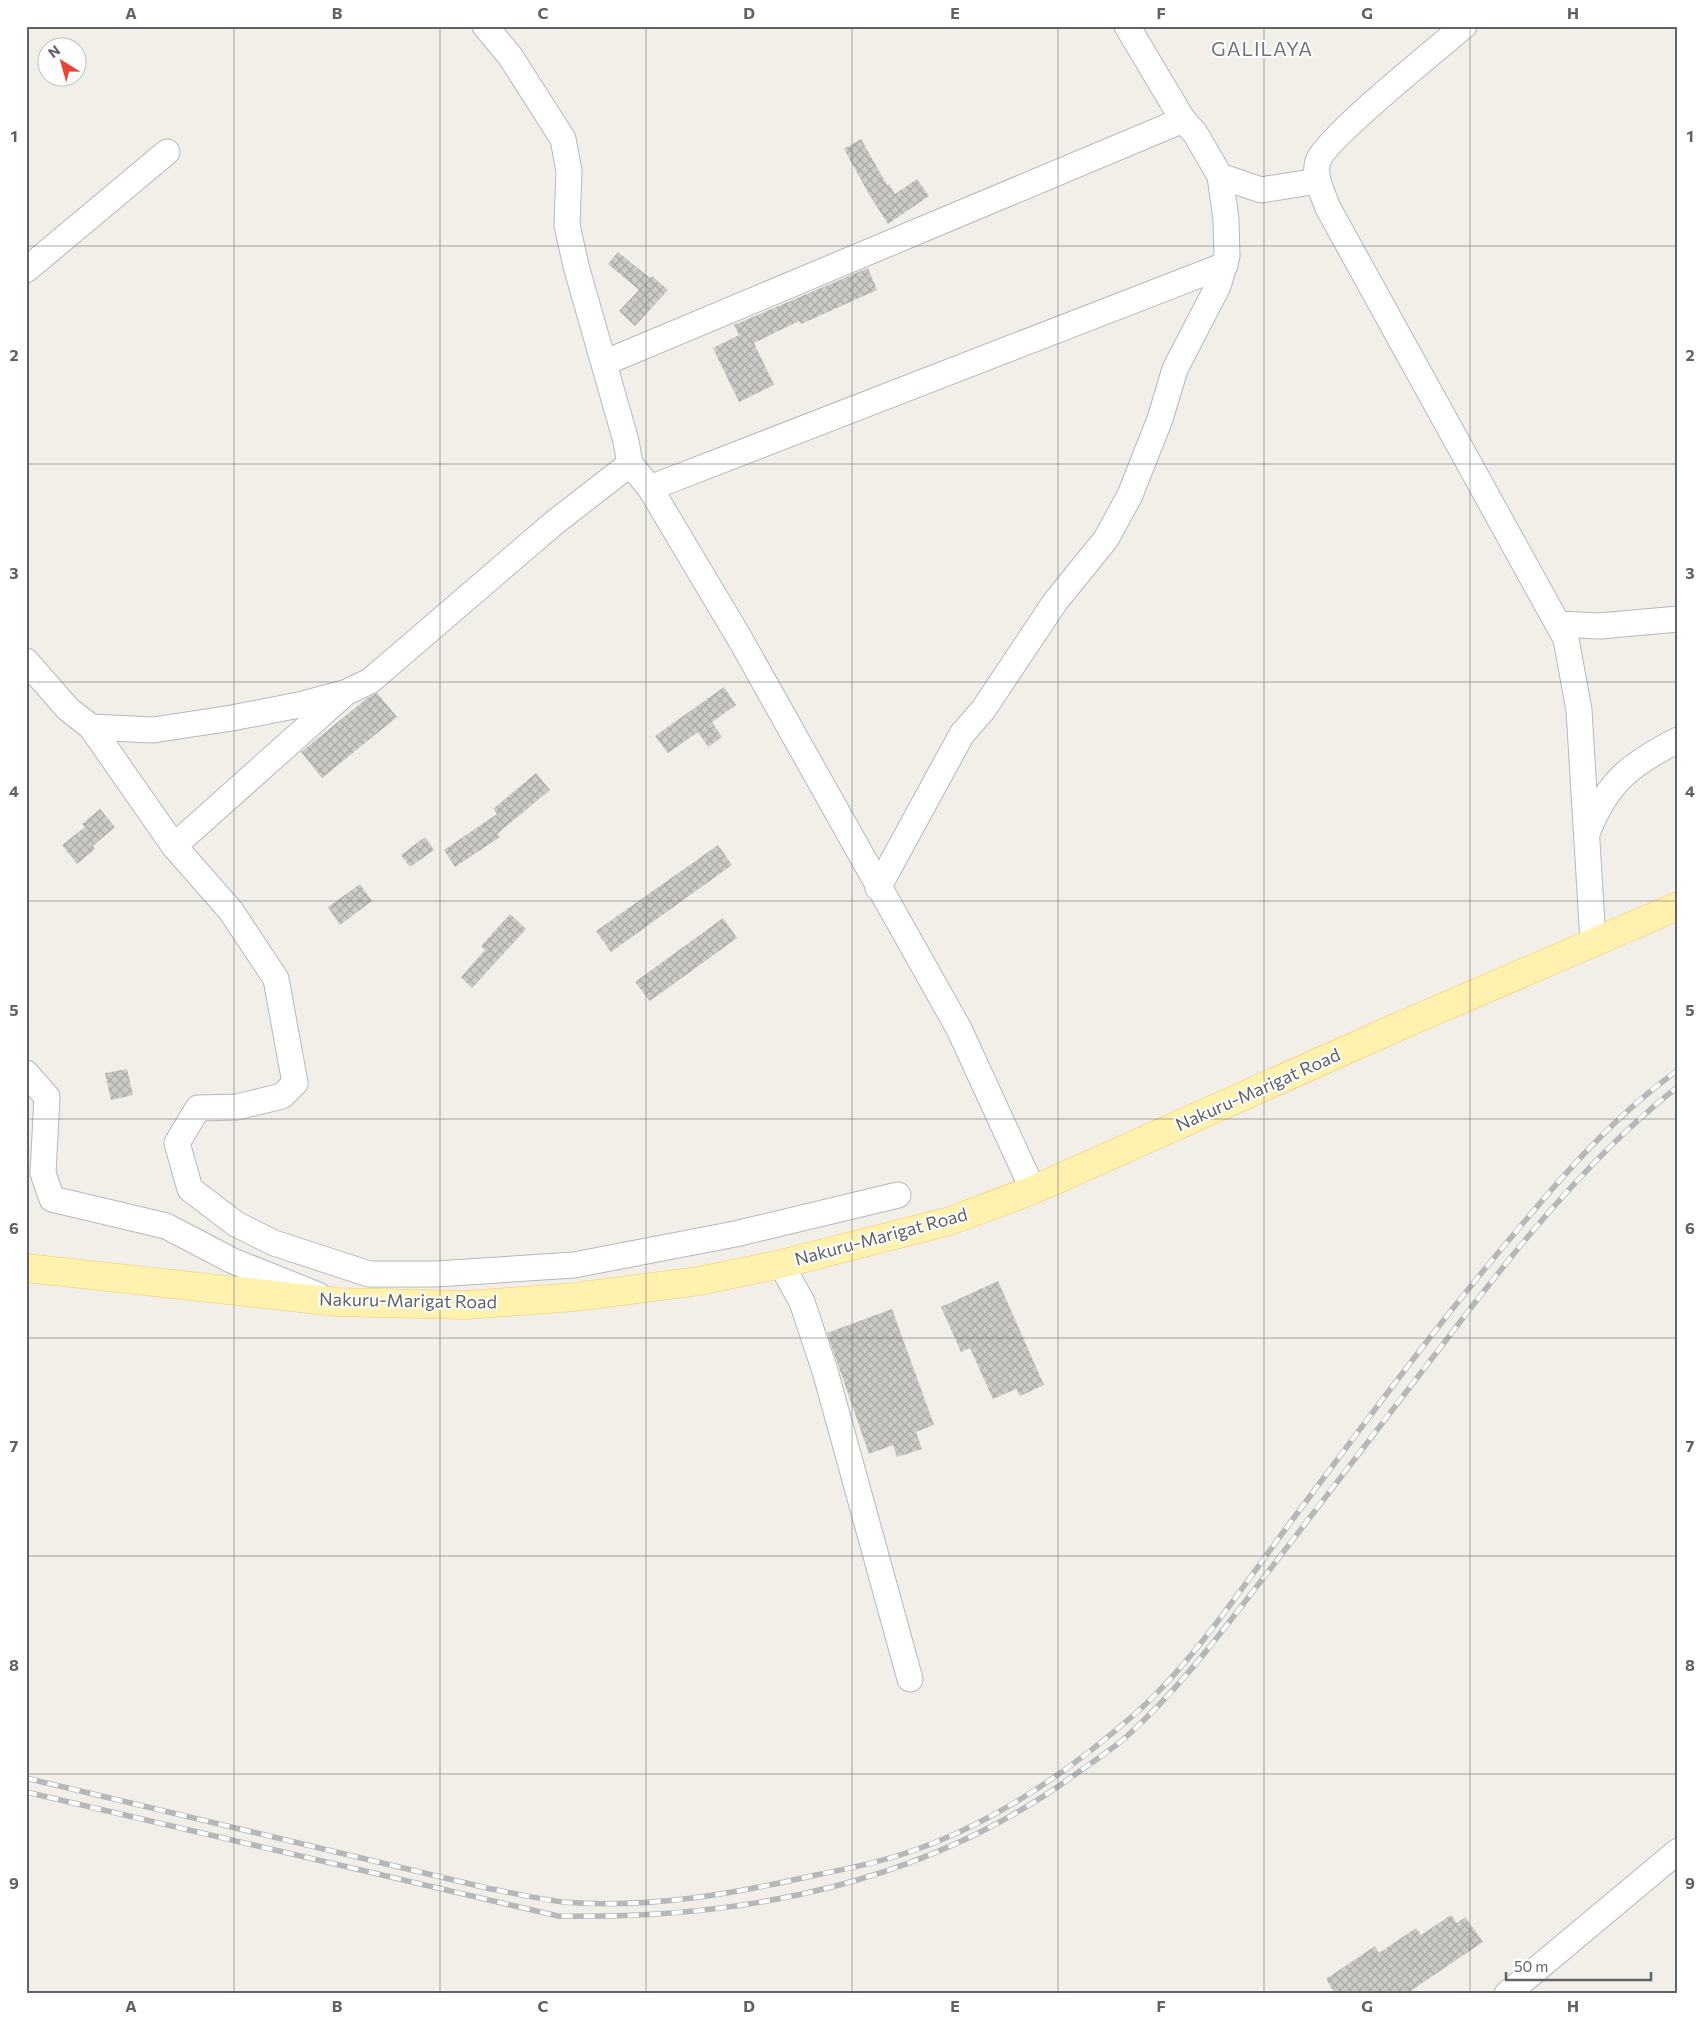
<svg xmlns="http://www.w3.org/2000/svg" width="1704" height="2020" font-family="Commissioner,sans-serif">
<defs>
<pattern id="building-cross-hatch" width="8" height="8" patternUnits="userSpaceOnUse" patternTransform="scale(1.25)"><rect width="8" height="8" fill="#cccac5"/><path d="M0 0l8 8M0 8l8-8" fill="none" stroke="#a9a8a4"/></pattern>
</defs>
<rect width="100%" height="100%" fill="#f1efe8"/>
<g fill="url(#building-cross-hatch)">
<path d="M861 139 887 185 889 184 895 194 917 179 929 196 888 224 870 196 844 149Z"/>
<path d="M618 252 650 278 652 276 668 290 635 326 619 311 639 290 608 264Z"/>
<path d="M868 268 877 290 801 324 799 321 754 343 774 385 739 402 713 348 739 335 734 325Z"/>
<path d="M724 687 736 705 712 722 722 737 708 747 698 732 668 753 655 736Z"/>
<path d="M377 693 397 717 322 778 301 752 366 699Z"/>
<path d="M536 773 550 790 497 834 500 837 455 867 444 850 497 814 493 809Z"/>
<path d="M100 809 115 827 93 846 95 849 77 864 62 845 85 827 82 824Z"/>
<path d="M425 837 434 850 410 867 401 855Z"/>
<path d="M718 845 732 865 611 952 596 931Z"/>
<path d="M360 884 372 901 340 925 328 907Z"/>
<path d="M510 914 526 929 472 988 461 977 485 950 481 946Z"/>
<path d="M723 918 737 938 650 1001 635 982Z"/>
<path d="M127 1069 133 1095 111 1100 105 1073Z"/>
<path d="M998 1281 1044 1385 1020 1396 1016 1389 993 1399 970 1348 961 1352 941 1307Z"/>
<path d="M892 1309 934 1425 916 1432 922 1449 897 1457 893 1445 869 1454 827 1333Z"/>
<path d="M1451 1915 1457 1923 1465 1917 1483 1942 1406 1994H1335L1326 1979 1375 1946 1379 1953 1416 1928 1421 1935Z"/>
</g>
<g fill="none" stroke-linecap="round" stroke-linejoin="round">
<defs>
<g id="minor">
<path d="M485 26 510 56 563 139 569 171 567 225 576 266 626 441 630 464 650 488 740 639 959 1029 1033 1190"/>
<path d="M1127 26 1183 120"/>
<path d="M1464 26C1439 47 1325 139 1318 161 1313 176 1323 194 1328 208L1566 639 1579 710 1593 941"/>
<path d="M26 270 167 152"/>
<path d="M604 363 1183 120 1195 133 1220 176 1261 190 1317 181"/>
<path d="M650 488 1225 265"/>
<path d="M1558 624 1600 626 1678 619"/>
<path d="M26 661 68 709 91 727 153 730 232 718 299 705 347 692 370 681 554 523 630 464"/>
<path d="M91 727 174 846 231 911 276 979 295 1083 282 1096 237 1107 198 1108 177 1143 190 1189 236 1224 274 1243 369 1274H436L574 1265 735 1234 898 1195"/>
<path d="M1588 831C1608 781 1631 764 1678 740"/>
<path d="M174 846 342 696"/>
<path d="M878 888 962 734 983 710 1055 602 1106 539 1130 495 1160 419 1175 369 1218 286 1227 256 1226 219 1220 176"/>
<path d="M26 1073 47 1097 43 1173 52 1199 166 1226 233 1261 318 1295"/>
<path d="M781 1264 802 1302 825 1371 910 1679"/>
<path d="M1507 1994 1678 1851"/>
</g>
<path id="major" d="M26 1268 337 1302 466 1305 575 1297 699 1281 781 1264 950 1221 1033 1190 1393 1029 1678 906"/>
</defs>
<use href="#minor" stroke="#b5b8bc" stroke-width="27"/>
<use href="#major" stroke="#f2c960" stroke-width="29"/>
<use href="#minor" stroke="#fff" stroke-width="25"/>
<use href="#major" stroke="#fff2af" stroke-width="28"/>
<defs>
<g id="rail">
<path d="M26 1778 487 1888C512 1893 538 1899 563 1902 648 1909 733 1894 816 1875 846 1869 877 1863 906 1853 991 1825 1069 1772 1136 1713 1193 1662 1241 1589 1287 1527 1361 1428 1434 1328 1514 1234 1564 1174 1614 1116 1678 1070"/>
<path d="M26 1792 558 1916C743 1920 929 1883 1080 1771 1095 1760 1113 1749 1127 1736 1184 1685 1228 1623 1275 1563 1333 1487 1391 1411 1450 1335 1502 1267 1555 1200 1617 1140 1637 1121 1656 1103 1678 1087"/>
</g>
</defs>
<use href="#rail" stroke="#b6b7b8" stroke-width="5.5"/>
<use href="#rail" stroke="#fff" stroke-width="4" stroke-dasharray="11" stroke-linecap="butt"/>
</g>
<path fill="none" stroke="#5f6368" stroke-width="1" stroke-opacity="0.55" d="M234 26V1994M440 26V1994M646 26V1994M852 26V1994M1058 26V1994M1264 26V1994M1470 26V1994M26 246H1678M26 464H1678M26 682H1678M26 901H1678M26 1119H1678M26 1338H1678M26 1556H1678M26 1774H1678"/>
<g text-anchor="middle" stroke-width="4" stroke-linejoin="round" paint-order="stroke">
<g font-size="18" fill="#5f6368" stroke="#fff">
<text transform="translate(1258 1090) rotate(-24)" y="6">Nakuru-Marigat Road</text>
<text transform="translate(881 1237) rotate(-15)" y="6">Nakuru-Marigat Road</text>
<text transform="translate(408 1301) rotate(1)" y="6">Nakuru-Marigat Road</text>
</g>
<g font-size="20" letter-spacing="1" fill="#70757a" stroke="#fff">
<text x="1262" y="56">GALILAYA</text>
</g>
</g>
<rect width="1704" height="2020" fill="none" stroke="#ffffff" stroke-width="55"/>
<g transform="translate(62 62) rotate(323)"><circle r="24" fill="#ffffff" stroke="#bfc1c3"/>
<path d="M0-4L9 19L0 12L-9 19Z" fill="#ea4335"/>
<text y="-8" font-size="14" font-weight="bold" text-anchor="middle" fill="#5f6368">N</text>
</g>
<path d="M1506 1972v8h145v-8" fill="none" stroke="#5f6368" stroke-width="2.5"/>
<text x="1514" y="1972" font-size="15" fill="#5f6368" stroke="#ffffff" stroke-width="4" paint-order="stroke">50 m</text>
<rect x="28" y="28" width="1648" height="1964" fill="none" stroke="#5f6368" stroke-width="2"/>
<g font-size="16" text-anchor="middle" font-weight="bold" fill="#5f6368">
<text x="131" y="19">A</text>
<text x="337" y="19">B</text>
<text x="543" y="19">C</text>
<text x="749" y="19">D</text>
<text x="955" y="19">E</text>
<text x="1161" y="19">F</text>
<text x="1367" y="19">G</text>
<text x="1573" y="19">H</text>
<text x="14" y="142">1</text>
<text x="1690" y="142">1</text>
<text x="14" y="361">2</text>
<text x="1690" y="361">2</text>
<text x="14" y="579">3</text>
<text x="1690" y="579">3</text>
<text x="14" y="797">4</text>
<text x="1690" y="797">4</text>
<text x="14" y="1016">5</text>
<text x="1690" y="1016">5</text>
<text x="14" y="1234">6</text>
<text x="1690" y="1234">6</text>
<text x="14" y="1452">7</text>
<text x="1690" y="1452">7</text>
<text x="14" y="1671">8</text>
<text x="1690" y="1671">8</text>
<text x="14" y="1889">9</text>
<text x="1690" y="1889">9</text>
<text x="131" y="2012">A</text>
<text x="337" y="2012">B</text>
<text x="543" y="2012">C</text>
<text x="749" y="2012">D</text>
<text x="955" y="2012">E</text>
<text x="1161" y="2012">F</text>
<text x="1367" y="2012">G</text>
<text x="1573" y="2012">H</text>
</g>
</svg>
